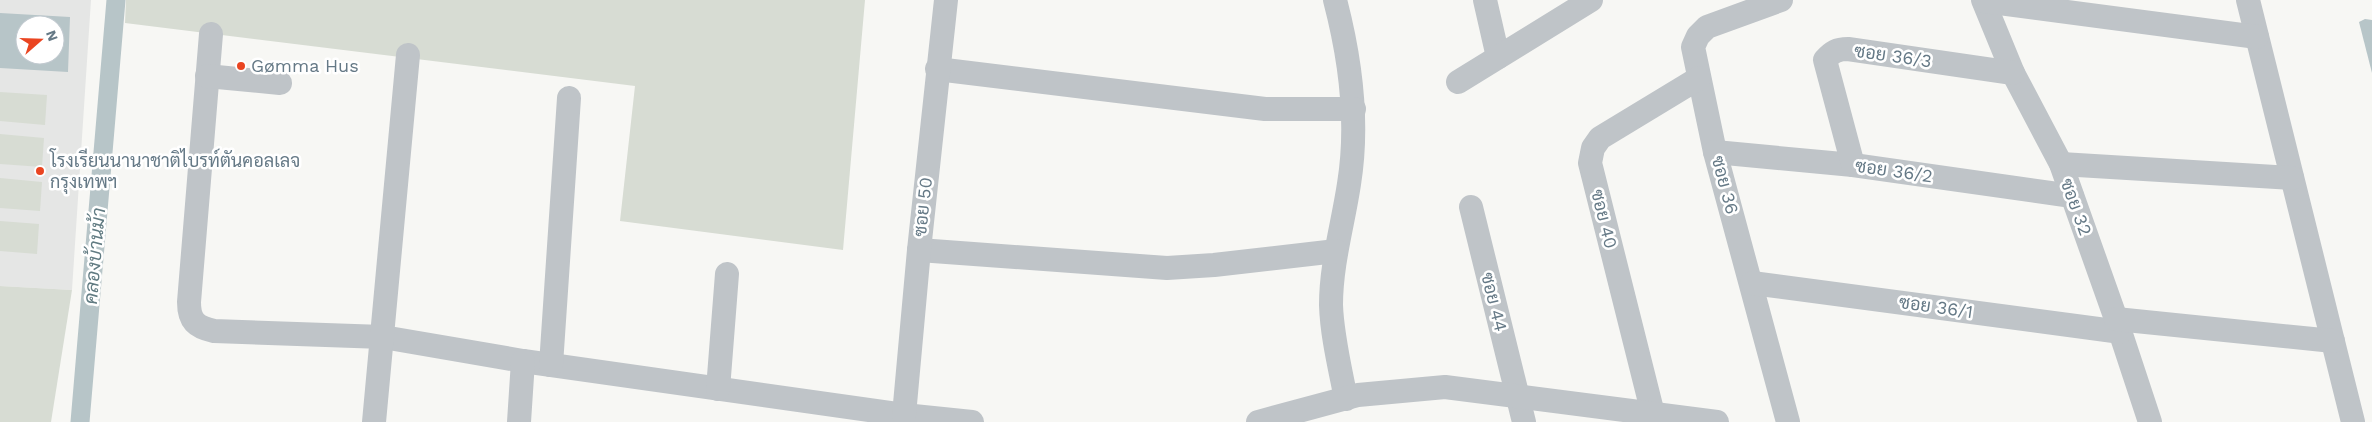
<svg xmlns="http://www.w3.org/2000/svg" width="2372" height="422" font-family="'Work Sans',Sarabun,sans-serif">
<rect width="100%" height="100%" fill="#f7f7f4"/>
<path fill="#e5e6e5" fill-rule="evenodd" d="M0 0H91L72 290 0 286ZM25 25H55V55H25Z"/>
<g fill="#d7dcd3">
<path d="M126 0H865L843 250 620 221 635 86 125 23Z"/>
<path d="M0 92 47 95 45 125 0 121Z"/>
<path d="M0 134 44 138 42 167 0 164Z"/>
<path d="M0 178 42 182 40 211 0 208Z"/>
<path d="M0 221 39 224 37 254 0 251Z"/>
<path d="M0 286 72 290 51 422H0Z"/>
</g>
<g fill="#b7c5c8" fill-rule="evenodd">
<path d="M0 13 70 17 68 72 0 68ZM25 25H55V55H25Z"/>
<path d="M2365 19 2372 20V73L2359 22Z"/>
</g>
<g fill="none" stroke-linecap="round" stroke-linejoin="round">
<path stroke="#b7c5c8" stroke-width="19" d="M80 422 116 0"/>
<g stroke="#bfc4c8" stroke-width="24">
<path d="M1335 0C1351 61 1359 122 1349 184 1343 224 1331 264 1331 305 1332 336 1340 368 1346 399"/>
<path d="M1485 0 1498 57"/>
<path d="M1781 0 1707 27 1698 36 1693 47 1715 152 1788 422"/>
<path d="M1983 0 2013 73 2061 164 2116 319 2150 422"/>
<path d="M2248 0 2353 422"/>
<path d="M1984 1 2257 37"/>
<path d="M211 34 189 302C189 321 196 327 214 331L383 337 523 361 904 415 972 422"/>
<path d="M937 69 1265 109H1354"/>
<path d="M207 76 280 83"/>
<path d="M1458 82 1591 0"/>
<path d="M1715 152 1853 165 2072 196"/>
<path d="M2061 164 2292 178"/>
<path d="M1853 165 1825 60C1832 52 1837 49 1848 49L2013 73"/>
<path d="M1471 207 1524 422"/>
<path d="M919 250 1167 268 1214 265 1336 251"/>
<path d="M1752 283 2121 332"/>
<path d="M2116 319 2333 341"/>
<path d="M551 365 569 98"/>
<path d="M718 389 727 274"/>
<path d="M1653 414 1590 163 1593 148 1600 138 1699 78"/>
<path d="M904 415 919 250 946 0"/>
<path d="M374 422 408 55"/>
<path d="M519 422 523 361"/>
<path d="M1258 422 1358 395 1445 387 1717 422"/>
</g>
</g>
<g fill="#ea4521" stroke="#fff" stroke-width="2">
<circle cx="241" cy="66" r="5"/>
<circle cx="40" cy="171" r="5"/>
</g>
<g text-anchor="middle" stroke-width="5" stroke-linejoin="round" paint-order="stroke">
<g font-size="18" fill="#657986" stroke="#fff">
<text transform="translate(1893 56) rotate(8)" y="6">ซอย 36/3</text>
<text transform="translate(1894 171) rotate(8)" y="6">ซอย 36/2</text>
<text transform="translate(1725 185) rotate(75)" y="6">ซอย 36</text>
<text transform="translate(923 207) rotate(-84)" y="6">ซอย 50</text>
<text transform="translate(2076 207) rotate(70)" y="6">ซอย 32</text>
<text transform="translate(1604 219) rotate(76)" y="6">ซอย 40</text>
<text transform="translate(1494 302) rotate(76)" y="6">ซอย 44</text>
<text transform="translate(1936 307) rotate(8)" y="6">ซอย 36/1</text>
</g>
<g font-size="18" fill="#657986" stroke="#fff" text-anchor="start">
<text x="251" y="72">Gømma Hus</text>
<text x="50" y="167">โรงเรียนนานาชาติไบรท์ตันคอลเลจ<tspan x="50" dy="21">กรุงเทพฯ</tspan></text>
</g>
<g font-size="19" font-style="italic" fill="#617b82" stroke="#fff">
<text transform="translate(94 256) rotate(-85)" y="7">คลองบ้านม้า</text>
</g>
</g>
<g transform="translate(40 40) rotate(70)"><circle r="24" fill="#ffffff" stroke="#c1c9cf"/>
<path d="M0-4L9 19L0 12L-9 19Z" fill="#ea4521"/>
<text y="-8" font-size="14" font-weight="bold" text-anchor="middle" fill="#657986">N</text>
</g>
</svg>
